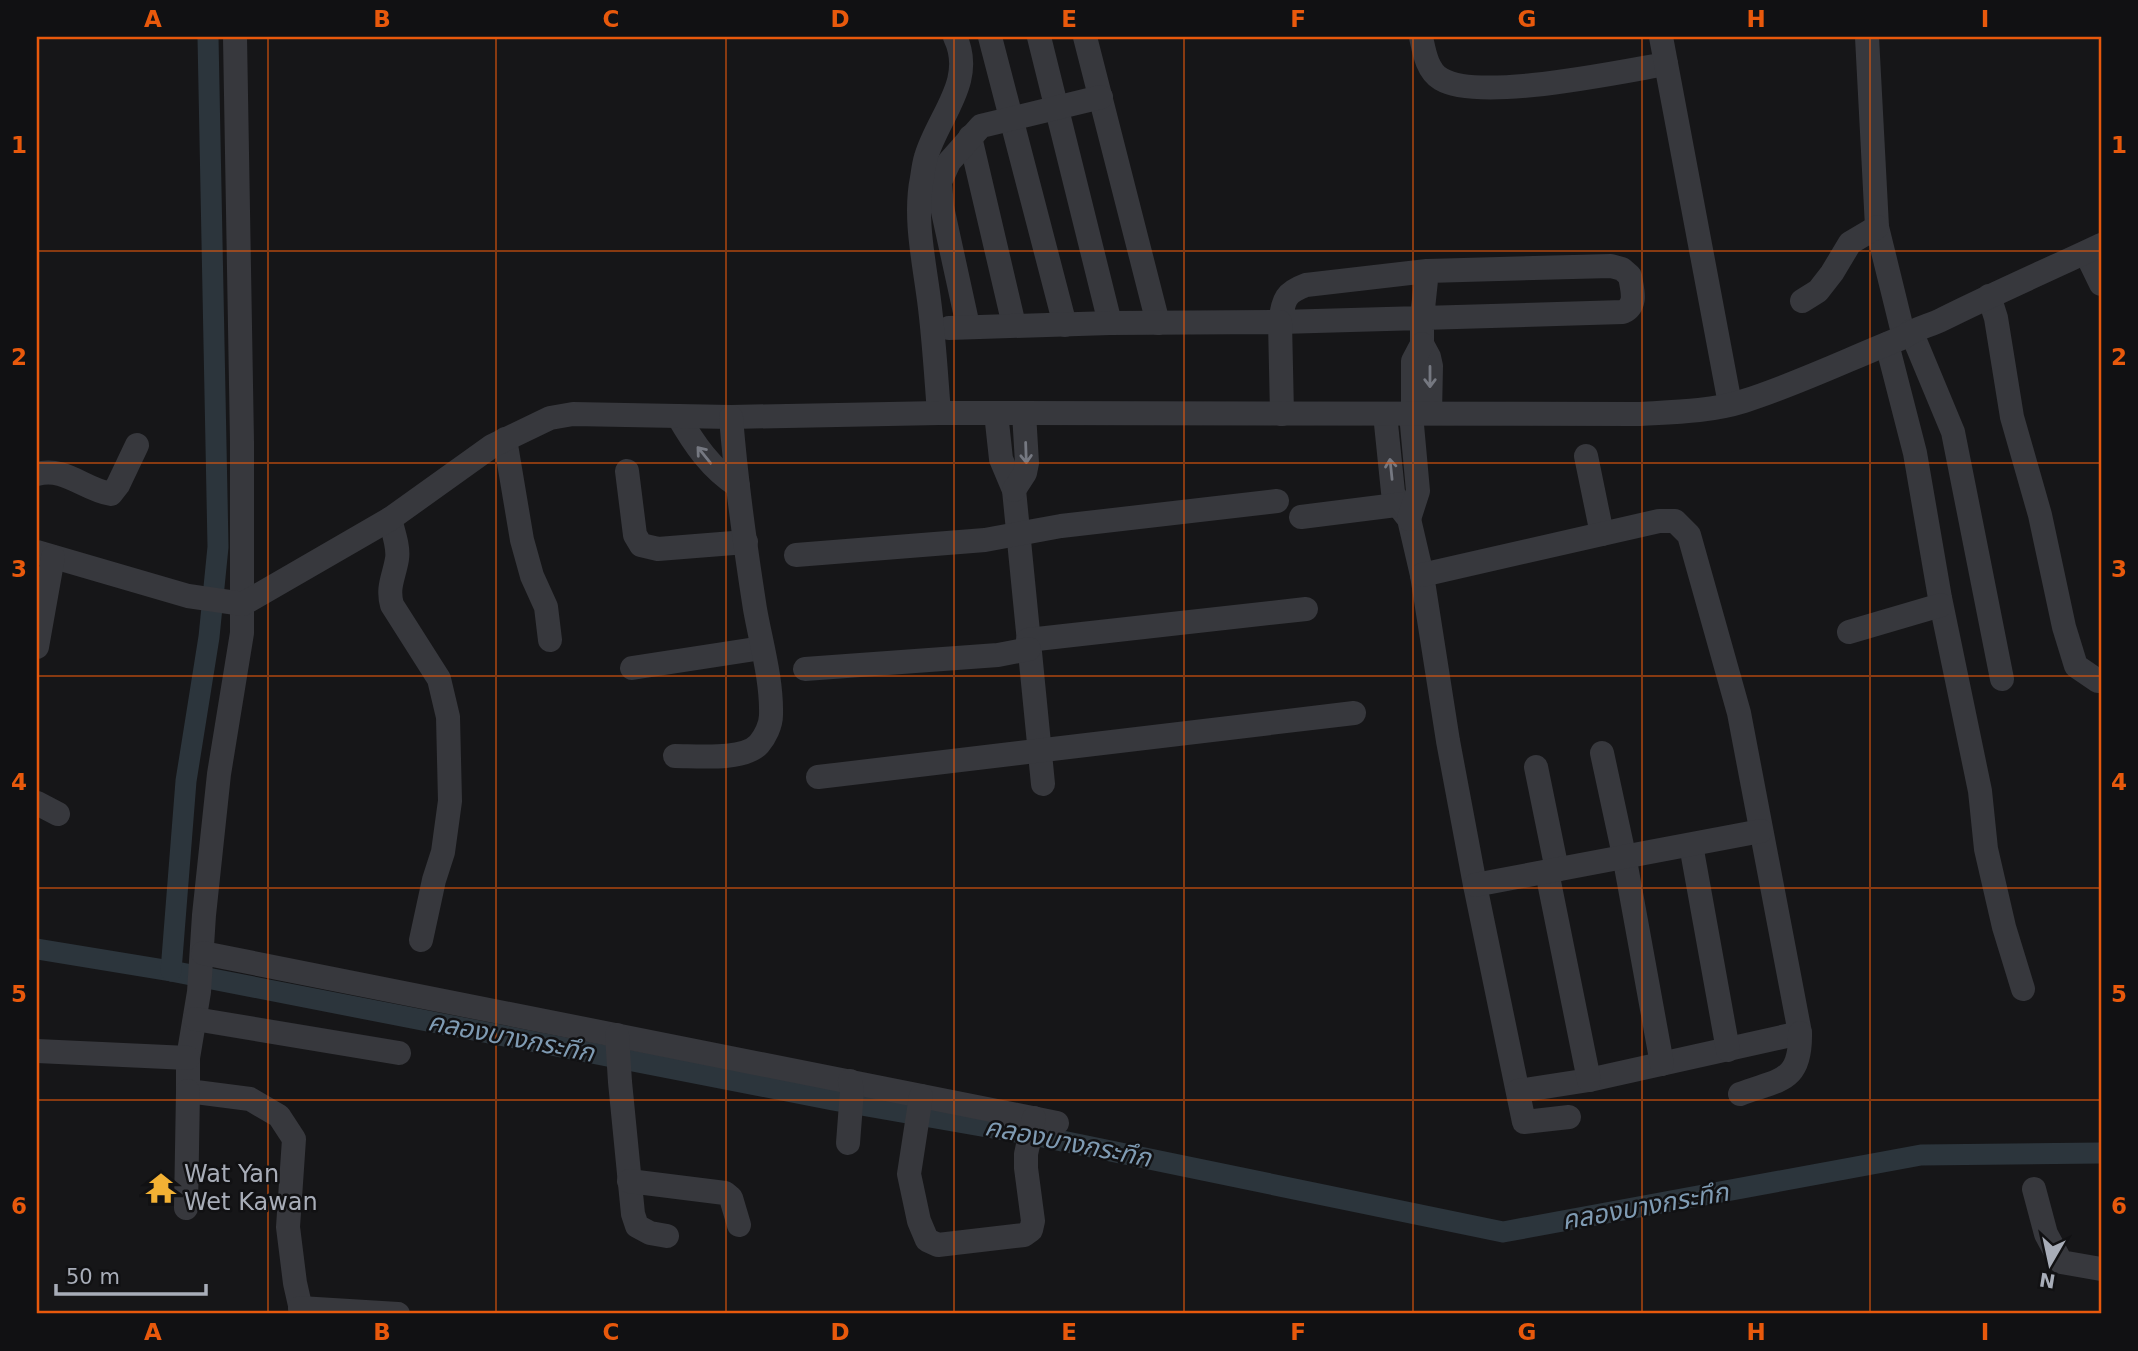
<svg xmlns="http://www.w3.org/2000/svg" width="2138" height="1351" font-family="'DejaVu Sans','Noto Sans Thai',sans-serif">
<rect width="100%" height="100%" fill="#161618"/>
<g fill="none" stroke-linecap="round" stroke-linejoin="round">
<g stroke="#2c353c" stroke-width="21">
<path d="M37 949 171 971 833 1100 1033 1135 1503 1232 1921 1155 2101 1153"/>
<path d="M171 971 186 781 209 637 218 547 208 37"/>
</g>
<g stroke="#37383d" stroke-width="24">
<path d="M235 37 242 442V633L219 774 204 915 199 992 188 1058V1091L250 1099 279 1116 294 1139 288 1227 295 1283 302 1314"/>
<path d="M990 37 1065 325"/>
<path d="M1039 37 1110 323"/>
<path d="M1085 37 1158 323"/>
<path d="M1421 37C1424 51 1427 71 1441 79 1479 102 1619 72 1666 64"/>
<path d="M1661 37 1730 404"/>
<path d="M1867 37 1877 227 1904 337"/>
<path d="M970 137 1014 325"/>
<path d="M2086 253 2101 284"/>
<path d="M1427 271 1422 318 1623 312C1638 305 1632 290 1630 276L1622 269 1611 266 1427 271 1306 285C1284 293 1284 300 1280 322L1422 318V344L1429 357 1431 366 1430 413"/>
<path d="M1989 296 1996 318 2012 417 2040 515 2064 627 2076 666 2098 681H2101"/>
<path d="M1802 301 1818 291 1832 273 1850 243 1877 227"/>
<path d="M968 326 942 207 940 182 949 162 981 126 1101 97"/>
<path d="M949 328 1110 323 1280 322 1282 414"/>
<path d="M1911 331 1953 432 2002 679"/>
<path d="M1887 344 1915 453 1940 598 1980 791 1986 849 2004 927 2023 989"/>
<path d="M939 413C936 375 934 338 929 300 924 261 914 217 922 178 923 171 924 163 926 157 938 116 976 81 955 37"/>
<path d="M996 413 1001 459 1014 490 1043 784"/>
<path d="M1413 413V361L1422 344"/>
<path d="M1385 414 1393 492 1398 505 1409 519 1422 575 1448 741 1475 885 1524 1122 1569 1117"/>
<path d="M678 416C694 444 711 469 738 486"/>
<path d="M505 439 522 540 532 576 546 607 550 640"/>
<path d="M1586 456 1602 534"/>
<path d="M627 471 635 535 641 545 658 549 746 542"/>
<path d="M37 474C64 466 85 490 111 494L118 485 137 445"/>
<path d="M1014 490 1025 473 1027 463 1024 413"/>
<path d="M1301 517 1412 503"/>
<path d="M390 519C393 531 399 547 397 559 394 577 387 587 392 605L439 679 448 717 450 801 443 852 434 880 421 940"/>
<path d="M1409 519 1418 491 1411 414"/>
<path d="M37 552 188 596 243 604 390 519 492 446 550 418 573 414 731 417 939 413 1637 414C1673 412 1709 412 1744 401 1798 384 1851 358 1904 337 1915 328 1930 326 1943 319 1995 293 2048 270 2101 245"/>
<path d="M796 555 985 540 1061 526 1277 501"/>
<path d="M1422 575 1659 521H1675L1689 535 1739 713 1800 1033 1589 1080 1518 1091"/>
<path d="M1849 632 1941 605"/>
<path d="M1028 640 1306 609"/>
<path d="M37 647 53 557"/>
<path d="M632 668 762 648"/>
<path d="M805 669 998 655 1029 649"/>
<path d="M1602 753 1624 855 1662 1064"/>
<path d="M675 756C696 756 744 761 759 744 765 737 771 725 771 715 772 680 761 643 755 609 745 545 736 481 731 417"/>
<path d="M1536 767 1557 870"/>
<path d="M818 777 1354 713"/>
<path d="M37 803 58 814"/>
<path d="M1691 845 1728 1050"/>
<path d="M1547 872 1589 1080"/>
<path d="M1475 885 1761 831"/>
<path d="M203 953 1057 1123"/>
<path d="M195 1019 399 1053"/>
<path d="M617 1035 620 1082 633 1214 637 1226 650 1233 667 1236"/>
<path d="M37 1051 188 1058"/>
<path d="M1740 1094C1779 1079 1801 1083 1800 1033"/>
<path d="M921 1096 909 1174 919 1221 927 1240 938 1245 1024 1235 1031 1230 1033 1221 1026 1168V1154L1034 1118"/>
<path d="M848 1143 852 1091 850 1081"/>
<path d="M629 1181 725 1193 731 1198 739 1225"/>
<path d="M2034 1189 2046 1234 2061 1262 2101 1269"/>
<path d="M186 1208 188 1091"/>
<path d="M300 1308 398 1314"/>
</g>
</g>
<defs><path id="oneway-shaft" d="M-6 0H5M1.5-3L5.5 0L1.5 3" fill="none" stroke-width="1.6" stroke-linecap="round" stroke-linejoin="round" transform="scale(1.75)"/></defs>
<g stroke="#757881">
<use href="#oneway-shaft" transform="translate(1430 377) rotate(90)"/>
<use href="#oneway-shaft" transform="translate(1026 453) rotate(88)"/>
<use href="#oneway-shaft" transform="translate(704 455) rotate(-129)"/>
<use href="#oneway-shaft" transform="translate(1391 469) rotate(-96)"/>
</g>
<path fill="none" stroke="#e8590c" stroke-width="2" stroke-opacity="0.55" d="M268 37V1314M496 37V1314M726 37V1314M954 37V1314M1184 37V1314M1413 37V1314M1642 37V1314M1870 37V1314M37 251H2101M37 463H2101M37 676H2101M37 888H2101M37 1100H2101"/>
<defs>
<symbol id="temple-bare" viewBox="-9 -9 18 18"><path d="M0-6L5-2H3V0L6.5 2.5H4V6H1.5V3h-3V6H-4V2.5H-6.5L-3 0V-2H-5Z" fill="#f2b134" stroke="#111113" stroke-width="2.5" paint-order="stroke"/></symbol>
</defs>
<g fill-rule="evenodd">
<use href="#temple-bare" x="139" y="1166" width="44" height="44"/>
</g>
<g text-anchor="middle" stroke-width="5" stroke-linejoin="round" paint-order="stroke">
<g font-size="24" fill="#a8adb8" stroke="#111113" text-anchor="start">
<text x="184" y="1182">Wat Yan<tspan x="184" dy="28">Wet Kawan</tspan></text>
</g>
<g font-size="26" font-style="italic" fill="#7f9bb3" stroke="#111113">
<text transform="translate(511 1037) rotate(11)" y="9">คลองบางกระทึก</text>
<text transform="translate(1068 1142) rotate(11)" y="9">คลองบางกระทึก</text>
<text transform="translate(1645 1206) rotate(-10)" y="9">คลองบางกระทึก</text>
</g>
</g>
<rect width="2138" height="1351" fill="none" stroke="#111113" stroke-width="77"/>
<g transform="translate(2050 1264) rotate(189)" stroke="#111113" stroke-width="5" paint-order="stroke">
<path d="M0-5L12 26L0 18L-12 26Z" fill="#a8adb8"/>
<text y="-10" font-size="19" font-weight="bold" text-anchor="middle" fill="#a8adb8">N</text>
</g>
<path d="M56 1284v10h150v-10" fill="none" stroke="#a8adb8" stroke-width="3.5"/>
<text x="66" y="1284" font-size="21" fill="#a8adb8" stroke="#111113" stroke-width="5" paint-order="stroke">50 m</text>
<rect x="38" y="38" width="2062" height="1274" fill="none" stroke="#e8590c" stroke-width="2.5"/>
<g font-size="23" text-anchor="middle" font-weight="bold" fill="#e8590c">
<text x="153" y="27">A</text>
<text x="382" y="27">B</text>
<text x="611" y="27">C</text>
<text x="840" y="27">D</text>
<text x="1069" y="27">E</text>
<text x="1298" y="27">F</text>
<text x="1527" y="27">G</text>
<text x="1756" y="27">H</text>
<text x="1985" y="27">I</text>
<text x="19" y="153">1</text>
<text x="2119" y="153">1</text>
<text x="19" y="365">2</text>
<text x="2119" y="365">2</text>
<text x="19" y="577">3</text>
<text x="2119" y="577">3</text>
<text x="19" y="790">4</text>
<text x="2119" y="790">4</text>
<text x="19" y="1002">5</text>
<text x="2119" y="1002">5</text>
<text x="19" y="1214">6</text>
<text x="2119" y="1214">6</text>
<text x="153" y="1340">A</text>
<text x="382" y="1340">B</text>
<text x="611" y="1340">C</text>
<text x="840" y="1340">D</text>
<text x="1069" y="1340">E</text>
<text x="1298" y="1340">F</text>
<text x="1527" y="1340">G</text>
<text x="1756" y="1340">H</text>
<text x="1985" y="1340">I</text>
</g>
</svg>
